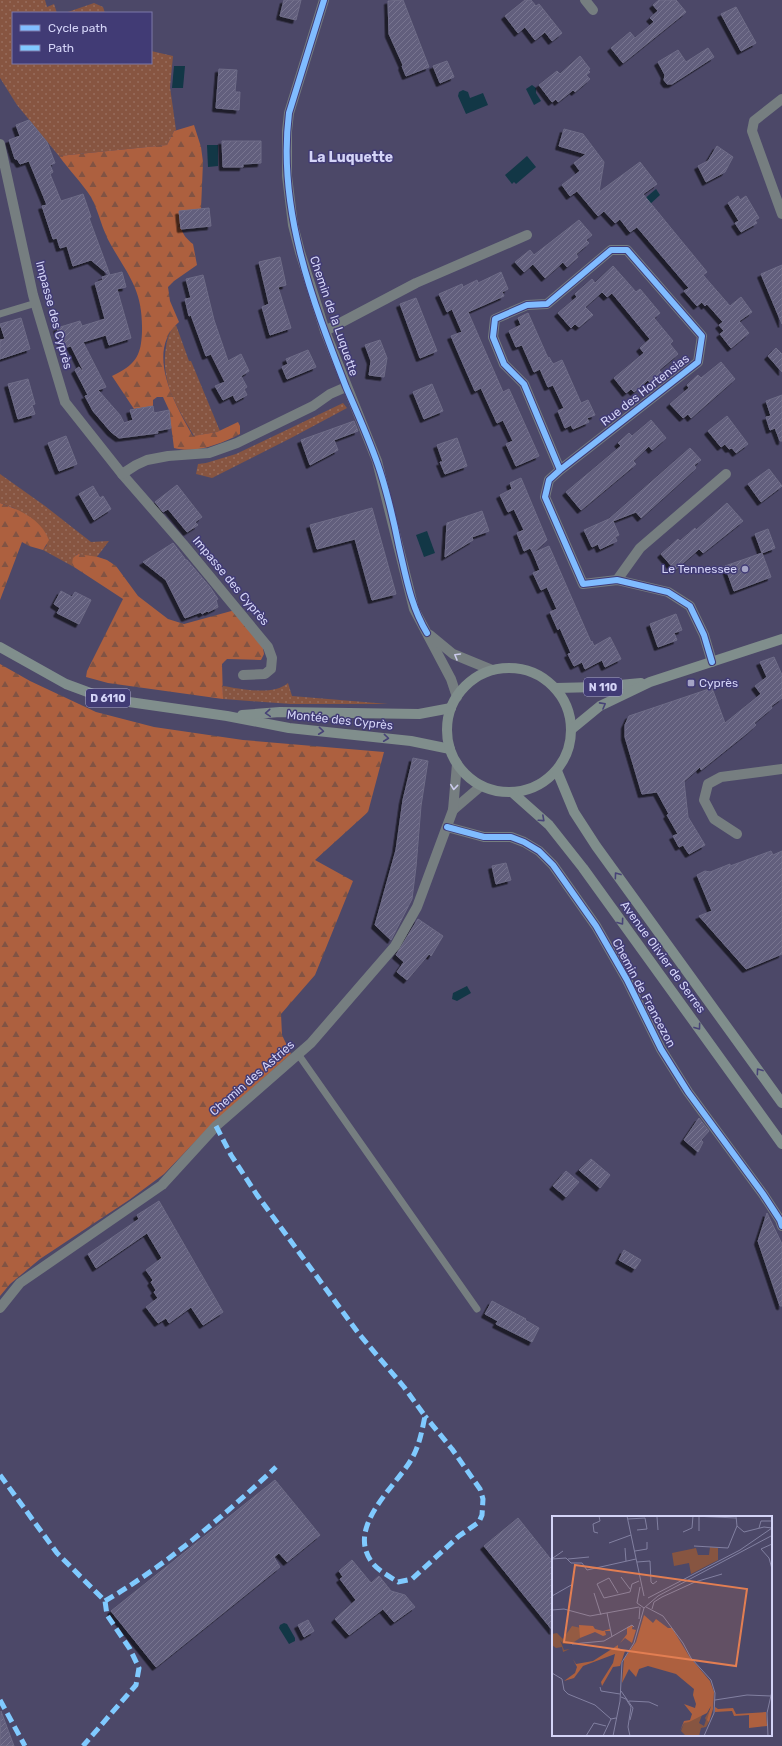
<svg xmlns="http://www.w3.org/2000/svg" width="782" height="1746" font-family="Rubik,sans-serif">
<defs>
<pattern id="grass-dots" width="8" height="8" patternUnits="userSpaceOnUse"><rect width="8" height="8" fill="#875541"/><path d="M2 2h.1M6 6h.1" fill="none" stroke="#976d5d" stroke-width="1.8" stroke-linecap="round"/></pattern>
<pattern id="forest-firs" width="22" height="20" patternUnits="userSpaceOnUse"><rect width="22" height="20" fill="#ad603f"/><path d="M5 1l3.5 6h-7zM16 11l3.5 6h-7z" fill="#815343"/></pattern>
<pattern id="building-hatch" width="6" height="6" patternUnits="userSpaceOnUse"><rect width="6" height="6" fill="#625e7d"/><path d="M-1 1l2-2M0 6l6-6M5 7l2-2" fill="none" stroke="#787490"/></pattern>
<filter id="shadow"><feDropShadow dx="-3.5" dy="3.5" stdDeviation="0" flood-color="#0009"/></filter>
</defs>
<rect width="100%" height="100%" fill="#4c4868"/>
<g fill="url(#grass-dots)">
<path d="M0 0H45L47 7 54 4 57 13H13V63H151V51L173 56 170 87 176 130 174 131 167 145 59 156 17 105 0 78Z"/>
<path d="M94 3 103 7 105 13H65Z"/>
<path d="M176 325 189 361H191L220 431 217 432 194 436C177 407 160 381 166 347 167 339 170 330 176 325Z"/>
<path d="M343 403 347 408 291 438 212 478 196 474 198 464 206 463 236 454Z"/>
<path d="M0 474 45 506 91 542 109 541 96 558 77 554 72 564 74 567 43 550 47 545 14 508 0 503Z"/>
<path d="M288 683 292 696 388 704H291L223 699V686C242 689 273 696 288 683Z"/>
</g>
<g fill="url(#forest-firs)">
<path d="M194 125 201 147 203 162 201 209 179 212C181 227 180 234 193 244L197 265 174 281 168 287 170 301 179 322C144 352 176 406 193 436L217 432 238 422 240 426V434C221 444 195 454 174 448L169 410 163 397H157L153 400V406L134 409 112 376C135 365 141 357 142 332 143 291 130 278 111 245 102 230 99 212 91 197 82 183 69 170 59 156L167 145 174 131Z"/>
<path d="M0 503C20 510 41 519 49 540L43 550 29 546 22 542 0 600Z"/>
<path d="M78 554 98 557 107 560 116 566 138 596 168 619 184 624 235 610 262 643 264 654 261 660 227 659 222 664 223 699 108 683 86 677 87 671 123 599 74 567 72 564 73 558Z"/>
<path d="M0 664 30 681 96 712 154 727 243 740 384 752 368 812 315 860 353 881 315 975 281 1014 282 1035 291 1054 212 1124 164 1174 129 1200 40 1259 10 1284 0 1296Z"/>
</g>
<g fill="#123746">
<path d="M174 66H185L183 88H172Z"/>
<path d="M532 85 536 88V93L541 101 534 105 526 89Z"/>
<path d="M463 90 468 92 470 98 483 93 488 105 466 114 458 96 459 92Z"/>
<path d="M207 145H218V166L208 167Z"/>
<path d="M527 156 536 167 516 184 514 182 512 184 505 175Z"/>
<path d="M656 189 660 195 648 206 643 200Z"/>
<path d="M427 531 435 553 424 557 416 535Z"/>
<path d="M467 986 471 993 457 1001 452 999 453 993Z"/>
<path d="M284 1623 287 1624 295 1638V1641L289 1644 279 1628 280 1625Z"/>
</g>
<g fill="url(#building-hatch)" stroke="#6e6c87" filter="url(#shadow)">
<path d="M284 0H301L296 20 280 16Z"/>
<path d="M403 0 429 67 406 76 402 66 403 65 389 34 388 1Z"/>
<path d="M525 0H531L536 6 539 4 562 33 552 41 545 32 535 40 525 27 518 33 505 16Z"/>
<path d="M659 0H676L686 12 623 63 611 48 630 32 635 38 654 22 650 18 658 11 653 5Z"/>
<path d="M736 7 756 43 741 51 721 14Z"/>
<path d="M708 48 714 57 672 84H667L664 80 665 75 658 62 678 50 686 62Z"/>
<path d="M580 56 590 69 588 70 590 72 586 75 590 79 575 92 573 90 558 102 556 99 552 102 539 85 557 71 560 74Z"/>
<path d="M447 61 454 77 440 83 433 66Z"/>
<path d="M219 69 237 70 235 92H240L239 110 216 108Z"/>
<path d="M29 120 47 142 55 163 50 165 53 172 50 174 61 201 83 194 91 217 89 218 110 275 122 272 126 287 117 289 131 338 109 345 106 335 83 342 106 387 98 390 120 415 124 423 133 420 130 410 153 406 154 413 169 410 171 428 157 431 158 433 119 438 111 432 93 411 85 396 88 395 75 370 79 367 82 371 83 370 71 346 63 348 57 328 80 321 82 326 105 319 95 283 103 280 102 277 109 275 91 260 73 266 67 246 60 248 57 238 53 239 42 206 47 205 29 161 20 164 17 159H15L9 140 20 136 16 125Z"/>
<path d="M564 129 583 134 604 162 599 192 640 162 657 184 643 194 707 272 703 275 730 306 741 297 752 312 739 321 749 333 731 348 720 334 724 331 719 325 723 322 707 304 705 306 702 302 697 306 684 291 689 288 637 227 630 232 620 219 615 223 604 211 598 216 577 191 570 196 562 185 580 171 574 163 586 154 559 146Z"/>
<path d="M222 141H261V163L243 164V167H223Z"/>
<path d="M717 146 733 157 725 172 706 182 698 166 708 161Z"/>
<path d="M738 196 740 200 746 196 759 218 755 220 757 223 741 232 735 223 739 221 728 203Z"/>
<path d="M209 208 211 226 181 229 179 211Z"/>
<path d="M579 220 592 235 586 240 589 243 576 254 578 257 567 267 563 262 545 278 533 264 524 272 515 262 530 250 534 255Z"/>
<path d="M280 257 286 285 278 287 291 328 270 335 262 307 269 304 259 262Z"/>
<path d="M782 265V324L761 274Z"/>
<path d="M613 266 636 292 640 289 660 313 654 318 673 341 670 344 678 354 659 370 663 375 652 385 648 380 634 392 631 389 626 393 614 378 644 353 640 348 650 339 612 293 607 297 602 292 585 307 593 315 579 327 575 324 571 328 558 313 577 297 575 294 592 279 595 283Z"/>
<path d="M501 272 508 289 502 292 504 296 468 312 503 392 509 389 539 456 516 466 506 444 513 441 503 420 497 423 481 388 475 391 464 366 451 336 462 332 452 309 447 312 439 294 462 284 463 287 477 280 478 283Z"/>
<path d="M203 275 214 320 228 361 241 354 249 371 241 376 247 387 244 389 247 395 236 401 233 395 223 400 215 386 225 382 211 354 206 356 191 315 189 316 185 299 191 298 186 279Z"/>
<path d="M416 298 437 351 420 358 400 304Z"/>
<path d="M528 313 548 358 549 357 553 364 562 360 581 403 588 400 595 415 587 418 589 422 573 429 571 425 565 428 558 411 564 408 553 385 548 387 540 369 534 372 522 345 516 347 509 331 521 325 518 318Z"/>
<path d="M21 318 30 349 0 359V340L5 339 0 324Z"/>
<path d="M380 340 387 358 384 377 369 375 371 361 365 345Z"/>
<path d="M776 348 782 354V372L768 356Z"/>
<path d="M308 350 316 367 287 379 282 367 288 364 286 359Z"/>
<path d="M721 362 735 379 691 418 688 414 683 418 670 404 689 388 687 385 698 375 701 378Z"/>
<path d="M28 379 35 404 32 405 35 414 18 419 8 384Z"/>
<path d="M432 384 443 411 424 419 413 392Z"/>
<path d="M782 395V441H780L775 428 770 430 766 417 771 416 766 401Z"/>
<path d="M727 416 748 444 736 453 732 448 729 449 725 444 721 447 708 431Z"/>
<path d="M651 420 666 438 652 450 649 446 633 461 636 464 581 510 566 492 621 446 618 443 629 433 632 436Z"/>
<path d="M354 421 358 431 334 440 338 450 310 465 301 440Z"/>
<path d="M66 436 77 464 59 471 48 443Z"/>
<path d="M457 438 467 466 445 474 440 462H443L437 445Z"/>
<path d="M690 448 701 460 694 465 696 468 684 479 641 518 636 512 613 521 619 535 615 537 617 541 600 549 598 544 592 547 584 530 609 519Z"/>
<path d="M769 469 782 486 761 502 748 484Z"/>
<path d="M521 478 547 540 533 553 530 548 524 551 517 533 524 530 514 509 508 512 500 495 512 489 510 483Z"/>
<path d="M177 485 202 517 195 522 198 525 187 532 168 509 163 512 155 502Z"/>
<path d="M93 486 100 498 103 496 111 509 94 520 79 494Z"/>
<path d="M727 503 743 521 703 553 699 549 675 570 661 554 678 539 680 541 695 528 696 530Z"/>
<path d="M372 508 396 594 372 600 355 539 317 549 310 525Z"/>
<path d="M482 511 489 531 472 537 473 540 445 557 447 523Z"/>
<path d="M768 529 775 548 762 553 755 534Z"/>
<path d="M173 543 186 560H187L210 587 218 599 216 600 218 607 208 612 207 611 202 614 201 612 185 618 166 580 143 562Z"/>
<path d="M549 546 591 642 592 641 594 646 610 637 621 659 605 667 602 660 585 669 582 662 574 666 568 654 571 653 560 628 558 630 550 612 557 609 547 587 541 590 533 573 540 570 533 553Z"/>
<path d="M762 553 771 577 734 591 725 566Z"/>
<path d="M61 591 72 597 75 592 91 600 79 624 57 613 60 608 54 604Z"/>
<path d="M676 614 682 630 674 633 677 640 658 647 650 624Z"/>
<path d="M774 657 782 675V698L771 706 772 708 754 723 756 725 747 733 701 770 700 767 684 781 688 817 705 845 689 854 683 845 679 847 673 836 678 834 667 815 669 814 657 792 642 794 625 737V725L629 716 712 688 725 723 761 694 755 686 767 677 760 662Z"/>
<path d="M413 758 428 761 421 806 416 867 412 899 391 940 375 925 396 850 403 800Z"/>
<path d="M771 851 773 855 782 851V954L746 969 699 916 712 911 697 875 705 871 710 872 730 864V866Z"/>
<path d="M506 863 511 880 496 884 492 866Z"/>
<path d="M418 919 443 936 431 956 429 954 407 980 397 972 404 962 396 955Z"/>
<path d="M699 1118 709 1131 701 1140 703 1142 698 1152 684 1140Z"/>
<path d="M591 1159 610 1175 600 1188 579 1170Z"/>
<path d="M566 1171 579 1182 566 1197 553 1186Z"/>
<path d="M159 1201 223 1312 203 1325 191 1307 169 1323 166 1318 158 1323 146 1307 158 1298 154 1292 156 1290 151 1282 153 1280 146 1270 162 1258 147 1233 96 1268 88 1254 139 1219 137 1215Z"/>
<path d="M767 1213 782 1244V1306H780L758 1241Z"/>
<path d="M624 1250 641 1260 635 1269 619 1260Z"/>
<path d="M492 1301 526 1319 525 1320 539 1328 532 1342 496 1324 498 1321 485 1314Z"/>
<path d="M275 1480 320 1535 287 1562 279 1553 274 1557 280 1567 156 1667 111 1611Z"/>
<path d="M518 1518 553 1562V1631L484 1546Z"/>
<path d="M352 1560 371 1583 379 1576 391 1591 405 1595 415 1607 394 1622 383 1609 349 1635 335 1619 356 1600 340 1579 343 1577 339 1571Z"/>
<path d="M308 1620 314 1631 304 1637 298 1625Z"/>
<path d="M1 1711 14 1746H0Z"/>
</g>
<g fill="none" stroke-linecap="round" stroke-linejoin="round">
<g stroke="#767e80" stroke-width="7">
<path d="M0 314 36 303"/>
<path d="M298 1054 477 1309"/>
</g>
<g stroke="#767e80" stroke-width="10">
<path d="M585 0 593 10"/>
<path d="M782 99 754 121 752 131 782 214"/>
<path d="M0 144 33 295 65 402 122 474 183 544 268 647 272 658 271 669 265 674 243 675"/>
<path d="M325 331 416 283 527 235"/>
<path d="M560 470 698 362 702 336 627 250H611L547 304 527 305 495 319 493 337 504 364 524 384 560 470 549 480 545 497 583 584 617 580 668 592 690 606 704 635 712 662"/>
<path d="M122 474 136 465 147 460 168 456 209 453 237 443 313 406 330 394 346 387"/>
<path d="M617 580 640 548 726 474"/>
<path d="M453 810 481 786"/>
<path d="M447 827 484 837H511L524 842 539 851 553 865 596 926 627 980 661 1049 688 1092 763 1194 780 1220 782 1226"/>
<path d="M737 834 714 819 704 800 708 784 721 777 782 769"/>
<path d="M0 1308 20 1283 162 1185 216 1126 311 1043 395 946 417 907 453 810 457 764"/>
</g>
<g stroke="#767e80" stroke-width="10">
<path d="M324 0 289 113 287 131V176L293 225 300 252 325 331 377 461 414 609 451 679 457 697"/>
<path d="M430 635 453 654 492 670"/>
</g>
<g stroke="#808e8c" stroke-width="10">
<path d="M0 647 66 684 93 694 129 702 227 716 289 728 411 741 450 749"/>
<circle cx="509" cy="730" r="62"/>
<path d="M556 688 598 687 641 683"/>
<path d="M242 715 280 712 419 714 451 708"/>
<path d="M572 729 600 706 650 682 782 639"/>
<path d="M557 771 574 812 596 846 782 1103"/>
<path d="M513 793 549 825 583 868 782 1144"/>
</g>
<g stroke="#80caff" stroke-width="5" stroke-dasharray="10 5" stroke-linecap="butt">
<path d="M216 1126 231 1155 257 1195 359 1334 404 1387 425 1416C422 1431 419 1447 411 1460 395 1487 347 1526 371 1561 377 1570 389 1576 398 1582L412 1579 459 1536 479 1522 482 1515 483 1499 480 1489 452 1449 425 1416"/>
<path d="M0 1475 57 1553 105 1601 107 1615 130 1649 139 1668 136 1685 83 1746"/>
<path d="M105 1601C165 1566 225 1515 276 1467"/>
<path d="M0 1700 25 1746"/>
</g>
<defs>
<g id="cycleway">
<path d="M324 0 289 113C277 208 312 300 346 387 358 415 371 443 380 471 388 496 394 522 399 547 406 577 411 607 427 633"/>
<path d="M560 470 698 362 702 336 627 250H611L547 304 527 305 495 319 493 337 504 364 524 384 560 470 549 480 545 497 583 584 617 580 668 592 690 606 704 635 712 662"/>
<path d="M447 827 484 837H511L524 842 539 851 553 865 596 926 627 980 661 1049 688 1092 763 1194 780 1220 782 1226"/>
</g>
</defs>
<use href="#cycleway" stroke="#413b75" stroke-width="8"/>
<use href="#cycleway" stroke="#80bcff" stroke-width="6"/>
</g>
<defs><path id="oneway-chevron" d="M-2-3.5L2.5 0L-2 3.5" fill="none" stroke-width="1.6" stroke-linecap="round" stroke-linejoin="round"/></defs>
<g stroke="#cbcbeb">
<use href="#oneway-chevron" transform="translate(457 656) rotate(-150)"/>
<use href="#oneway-chevron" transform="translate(454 787) rotate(96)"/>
</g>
<g stroke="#474377">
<use href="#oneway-chevron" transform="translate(603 705) rotate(-29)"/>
<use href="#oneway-chevron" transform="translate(268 713) rotate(176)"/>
<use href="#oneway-chevron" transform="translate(321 731) rotate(6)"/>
<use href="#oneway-chevron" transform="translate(386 738) rotate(6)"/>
<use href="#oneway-chevron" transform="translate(542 819) rotate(42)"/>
<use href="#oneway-chevron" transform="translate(617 875) rotate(-126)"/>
<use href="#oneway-chevron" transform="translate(621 922) rotate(54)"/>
<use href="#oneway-chevron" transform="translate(698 1027) rotate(54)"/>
<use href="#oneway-chevron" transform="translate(759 1071) rotate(-126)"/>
</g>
<g fill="#a4a3c5" stroke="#413b75" stroke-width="1.5">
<circle cx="745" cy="569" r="4"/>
<rect x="687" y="679" width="8" height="8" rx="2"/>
</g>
<g text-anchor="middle" stroke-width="3" stroke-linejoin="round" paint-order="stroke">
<g fill="#413b75" stroke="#a8a6d0" stroke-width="1">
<rect x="584" y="678" width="38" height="18" rx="3"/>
<rect x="86" y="689" width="44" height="18" rx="3"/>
</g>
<g font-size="11" font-weight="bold" fill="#d4d4f7">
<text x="603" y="691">N 110</text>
<text x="108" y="702">D 6110</text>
</g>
<g font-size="12" fill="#d4d4f7" stroke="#413b75">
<text transform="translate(54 315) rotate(75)" y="4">Impasse des Cyprès</text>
<text transform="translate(334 316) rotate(71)" y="4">Chemin de la Luquette</text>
<text transform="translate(645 390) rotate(-38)" y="4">Rue des Hortensias</text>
<text transform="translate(231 581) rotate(50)" y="4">Impasse des Cyprès</text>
<text transform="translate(340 720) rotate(6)" y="4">Montée des Cyprès</text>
<text transform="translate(663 957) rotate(54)" y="4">Avenue Olivier de Serres</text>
<text transform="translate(644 993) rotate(62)" y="4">Chemin de Francezon</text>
<text transform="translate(252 1078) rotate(-41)" y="4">Chemin des Astries</text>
</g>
<g font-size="12" fill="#d4d4f7" stroke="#413b75" text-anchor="end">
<text x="737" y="573">Le Tennessee</text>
<text x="699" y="687" text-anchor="start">Cyprès</text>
</g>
<g font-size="14" font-weight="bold" fill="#d4d4f7" stroke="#413b75">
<text x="351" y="162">La Luquette</text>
</g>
</g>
<g transform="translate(552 1516)">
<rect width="220" height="220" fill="#4c4868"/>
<path d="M158 31 166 32V44L139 58 137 47 122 50 120 37 144 32 146 39H157ZM20 110 29 112 28 122 19 128H11L8 124 12 134 18 133 11 136 10 131 4 132 0 129V118L5 117 11 123ZM160 190 157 206 154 211 149 212 147 220H134L129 215 132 207 150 199 147 207 152 210 154 204 153 202Z" fill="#875541"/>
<path d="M92 99 101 107 104 103 116 112H120L137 140 158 165 162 176 161 193 157 206 155 204 159 190 155 197 137 206 132 207 128 215 132 205 138 204 140 198 132 188 143 192 144 188 141 179 142 173 124 158 96 150 87 153 84 161 77 153 70 167 72 143 84 126ZM27 109 41 110 43 113 51 115 58 113V115H53L54 119 51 120 43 116 28 122ZM81 109 80 113 84 114 80 127 73 122 68 127 75 118V111ZM66 129V132L73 135 68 150 61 151 50 170 49 166 61 147 63 138 31 150 22 162 12 165 23 157 25 151 21 143 24 148 41 145ZM163 191 166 193 181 192 184 198 214 196 215 210 197 212V199L182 200 180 195 163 196Z" fill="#ad603f"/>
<path fill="none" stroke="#8280a1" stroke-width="1" d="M75 0 92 80M184 0 185 10 192 16 212 11 220 12M105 1 106 14M76 3 93 2 95 13 85 14M207 12 209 5H220M147 15V1M131 16 140 12 141 0 184 2M46 17 42 16 41 8 48 5 47 0M57 27 79 19M220 28 209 33 217 42 220 53M142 30 176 32 185 10M73 32 74 45M83 35 95 33V26M1 42 11 35M0 43 14 42 19 47H30L35 54 84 43M16 43 37 41M85 46 98 45 99 66 101 68 105 65M69 61 78 73M88 71 85 87 92 92 106 80 219 20M42 77 49 99M66 77 57 62 45 68 52 82 78 76 80 68 87 65M0 80 21 68M96 82 188 34 220 12M94 91 111 100 131 127 139 142 159 164 163 177 162 197 152 220M100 93 102 86 110 81 143 66 170 58M0 94 12 93 38 100 87 91M55 97 60 121M87 103 88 91M20 128 52 125 80 109 82 111M0 157 10 163 12 174 16 178 43 189 59 203M48 171 49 175 68 178M69 175 81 192 78 204M69 181 74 183 79 191 76 211 78 220M163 184 195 179 219 180M77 185 97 186 106 190M34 220 42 207 54 210M51 220 59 203 64 202M61 220 68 185 70 146 82 127 92 92M216 220 215 197 220 175"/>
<path fill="#e27e52" fill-opacity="0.15" stroke="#e27e52" stroke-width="2" d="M23 49 195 73 184 150 12 126Z"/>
<rect width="220" height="220" fill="none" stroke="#d4d4f7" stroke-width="2"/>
</g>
<rect x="12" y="12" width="140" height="52" fill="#413b75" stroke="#7c78a9"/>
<rect x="20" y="25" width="20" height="6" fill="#80bcff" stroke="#7c78a9"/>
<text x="48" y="32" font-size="12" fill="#d4d4f7">Cycle path</text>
<rect x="20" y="45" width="20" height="6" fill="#80caff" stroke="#7c78a9"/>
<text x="48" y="52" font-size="12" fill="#d4d4f7">Path</text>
</svg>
